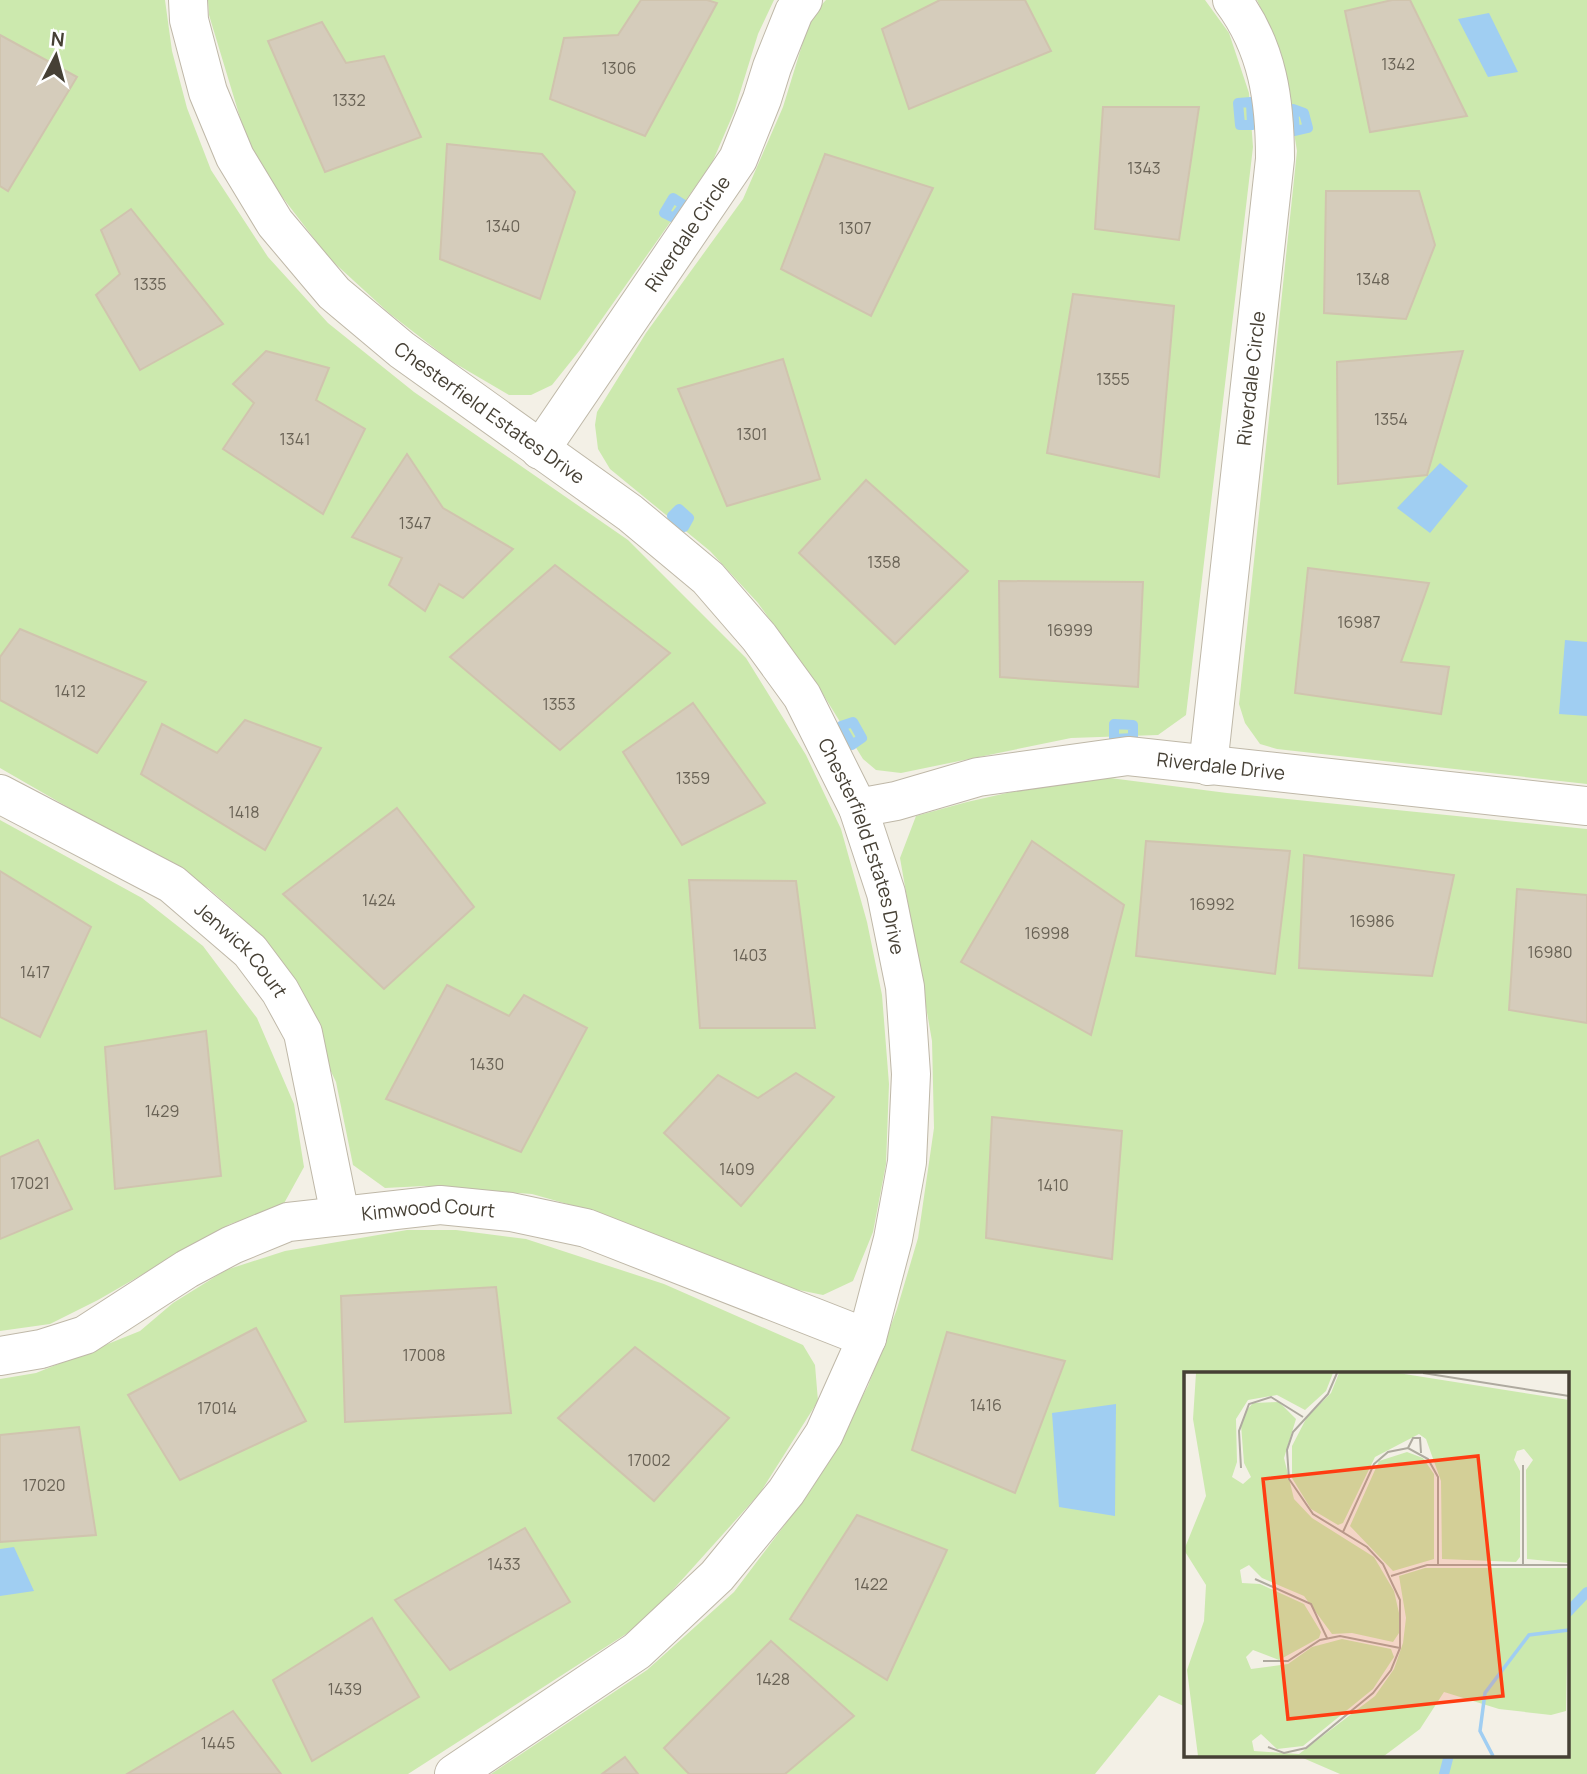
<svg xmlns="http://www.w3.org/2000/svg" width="1587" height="1774" font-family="Manrope,sans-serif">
<rect width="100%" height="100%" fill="#f3f0e6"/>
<g fill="#cce9ae">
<path d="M0 0H165L172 51 187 108 211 170 268 257 328 323 414 392 628 540 746 658 806 755 841 829 867 922 882 995 889 1084 886 1164 873 1232 853 1281 823 1295 789 1288 585 1209 532 1194 424 1186 385 1188 353 1165 336 1082 304 1015 239 915 208 888 0 768Z"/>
<path d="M208 0H774L758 34 734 112 712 163 580 350 552 385 531 395H509L451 361 389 313 329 258 270 181 248 144 209 15Z"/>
<path d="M826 0H1205L1229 33 1249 93 1253 147 1186 715 1158 735 1071 738 901 773 876 770 863 759 821 691 758 603 710 551 610 469 598 449 595 425 597 412 646 333 743 199 783 107 811 16Z"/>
<path d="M1257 0H1587V784L1277 749 1260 744 1245 723 1239 704 1297 151 1281 53Z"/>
<path d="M1110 778 1227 793 1587 829V1774H1340L1296 1755H1568V1373H1186V1707L1159 1695 1095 1774H491L647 1670 734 1592 811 1490 868 1386 897 1309 918 1238 934 1128 932 1041 900 858 916 816 967 802 1043 785Z"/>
<path d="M0 820 142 898 203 946 257 1018 294 1104 304 1167 282 1207 230 1224 98 1300 50 1324 0 1331Z"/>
<path d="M407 1230H456L526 1239 664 1284 803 1345 815 1365 818 1401 760 1493 643 1623 408 1774H0V1379L36 1373 140 1331 173 1303 226 1270 285 1251Z"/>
</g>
<g fill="#a0cef2">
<path d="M1489 13 1518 72 1488 77 1458 19Z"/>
<path d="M1440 463 1468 486 1430 533 1397 508Z"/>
<path d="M1565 640 1587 642V716L1559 714Z"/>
<path d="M1116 1404 1115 1516 1059 1507 1052 1413Z"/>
<path d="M14 1547 34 1591 0 1596V1549Z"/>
</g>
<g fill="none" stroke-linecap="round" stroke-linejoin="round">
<g stroke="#a0cef2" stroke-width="10">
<path d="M1251 102 1252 125H1240L1238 103Z"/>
<path d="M1293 109 1304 113 1308 128 1295 131Z"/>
<path d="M673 198 684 205 674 218 664 213Z"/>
<path d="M679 509 689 518 684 527 672 516Z"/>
<path d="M853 722 862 738 852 745 841 726Z"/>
<path d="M1114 724 1133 725V738L1114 739Z"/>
<path d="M1568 1612 1587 1592"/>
<path d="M1444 1774 1449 1755"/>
</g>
</g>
<g fill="#d5ccbb" stroke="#d0c4ae" stroke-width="2">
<path d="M641 0H707L717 3 645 136 550 99 564 38 618 35Z"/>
<path d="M940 0H1025L1051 51 909 109 882 29Z"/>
<path d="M1392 0H1410L1467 116 1370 132 1345 11Z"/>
<path d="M322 22 346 63 384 56 421 137 325 172 268 41Z"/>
<path d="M0 35 77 77 8 191 0 186Z"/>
<path d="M1103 107H1199L1179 240 1095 229Z"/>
<path d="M447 144 542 154 575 192 540 299 440 259Z"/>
<path d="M825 154 933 188 871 316 781 269Z"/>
<path d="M1326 191H1419L1435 245 1406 319 1324 313Z"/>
<path d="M131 209 223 324 140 370 96 295 120 274 101 230Z"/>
<path d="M1073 294 1174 306 1159 477 1047 453Z"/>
<path d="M266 351 329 368 316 400 365 429 323 514 223 449 254 403 233 384Z"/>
<path d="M1463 351 1427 475 1338 484 1337 362Z"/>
<path d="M783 359 820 479 727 506 678 389Z"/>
<path d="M407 454 443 508 513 549 463 598 439 584 425 611 389 585 402 558 352 537Z"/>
<path d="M866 480 968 571 895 644 799 553Z"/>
<path d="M555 565 670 653 560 750 450 657Z"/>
<path d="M1308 568 1429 583 1401 662 1449 667 1441 714 1295 693Z"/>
<path d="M999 581 1143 582 1138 687 1000 677Z"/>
<path d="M20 629 146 682 97 753 0 700V657Z"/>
<path d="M693 703 765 803 682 845 623 752Z"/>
<path d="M245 720 321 748 265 850 141 774 162 724 217 753Z"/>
<path d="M397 808 474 907 384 989 283 894Z"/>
<path d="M1032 841 1124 905 1091 1035 961 962Z"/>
<path d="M1146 841 1290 851 1275 974 1136 956Z"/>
<path d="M1304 855 1454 875 1432 976 1299 968Z"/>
<path d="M0 871 91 927 40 1037 0 1017Z"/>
<path d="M689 880 796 881 815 1028H700Z"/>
<path d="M1517 889 1587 895V1023L1509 1010Z"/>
<path d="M447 985 509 1016 524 995 587 1028 521 1152 386 1099Z"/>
<path d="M206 1031 221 1176 115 1189 105 1047Z"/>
<path d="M796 1073 834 1097 741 1206 664 1133 718 1075 758 1098Z"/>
<path d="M992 1117 1122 1131 1112 1259 986 1238Z"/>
<path d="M38 1140 72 1209 0 1239V1157Z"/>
<path d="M496 1287 511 1413 345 1422 341 1296Z"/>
<path d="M256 1328 306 1421 180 1480 128 1395Z"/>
<path d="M947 1332 1065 1361 1015 1493 912 1450Z"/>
<path d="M635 1347 729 1418 654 1501 558 1418Z"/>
<path d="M79 1427 96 1535 0 1542V1435Z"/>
<path d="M857 1515 947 1550 887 1680 790 1619Z"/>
<path d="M525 1528 570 1602 450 1670 395 1600Z"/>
<path d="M372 1618 419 1697 312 1761 273 1680Z"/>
<path d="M771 1641 854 1716 785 1774H689L664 1748Z"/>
<path d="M233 1711 281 1774H127Z"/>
<path d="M625 1757 638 1774H602Z"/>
</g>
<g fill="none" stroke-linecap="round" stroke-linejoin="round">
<defs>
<g id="minor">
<path id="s1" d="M188 0 189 20 208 92 235 157 275 223 334 293 402 350 630 513 708 578 759 637 802 696 858 808 886 893 905 987 911 1074 907 1162 893 1239 867 1338 824 1434 786 1492 717 1576 637 1651 454 1774"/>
<path id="s2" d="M540 450 738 159 762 99 772 67 794 12 803 0"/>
<path id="s3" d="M1208 766 1275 159C1275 101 1268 48 1232 0"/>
<path id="s4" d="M0 794 172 884 250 951 280 991 303 1033 340 1215"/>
<path id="s5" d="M858 808 896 801 978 777 1128 756 1587 806"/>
<path id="s6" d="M0 1356 41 1349 85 1335 187 1269 232 1245 288 1222 440 1205 511 1212 586 1228 867 1338"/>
</g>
</defs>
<use href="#minor" stroke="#bfb8a8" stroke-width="40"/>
<use href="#minor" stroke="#fff" stroke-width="38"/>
</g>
<g text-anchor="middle" stroke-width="5" stroke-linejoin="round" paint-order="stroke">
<g font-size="16" fill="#6a6356">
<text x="1398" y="70">1342</text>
<text x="619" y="74">1306</text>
<text x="349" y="106">1332</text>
<text x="1144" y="174">1343</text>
<text x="503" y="232">1340</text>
<text x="855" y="234">1307</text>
<text x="1373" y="285">1348</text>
<text x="150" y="290">1335</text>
<text x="1113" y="385">1355</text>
<text x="1391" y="425">1354</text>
<text x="752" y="440">1301</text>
<text x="295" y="445">1341</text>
<text x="415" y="529">1347</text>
<text x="884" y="568">1358</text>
<text x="1359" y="628">16987</text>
<text x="1070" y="636">16999</text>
<text x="70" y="697">1412</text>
<text x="559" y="710">1353</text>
<text x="693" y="784">1359</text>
<text x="244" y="818">1418</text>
<text x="379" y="906">1424</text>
<text x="1212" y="910">16992</text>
<text x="1372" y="927">16986</text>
<text x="1047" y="939">16998</text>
<text x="1550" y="958">16980</text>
<text x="750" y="961">1403</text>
<text x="35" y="978">1417</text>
<text x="487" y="1070">1430</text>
<text x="162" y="1117">1429</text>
<text x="737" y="1175">1409</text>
<text x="30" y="1189">17021</text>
<text x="1053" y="1191">1410</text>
<text x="424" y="1361">17008</text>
<text x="986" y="1411">1416</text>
<text x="217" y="1414">17014</text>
<text x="649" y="1466">17002</text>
<text x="44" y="1491">17020</text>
<text x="504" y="1570">1433</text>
<text x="871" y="1590">1422</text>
<text x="773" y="1685">1428</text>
<text x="345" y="1695">1439</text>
<text x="218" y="1749">1445</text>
</g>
<g font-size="19" fill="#464035" stroke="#fff">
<text dy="7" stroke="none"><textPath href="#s2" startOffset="262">Riverdale Circle</textPath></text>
<text dy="7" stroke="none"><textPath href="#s3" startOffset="390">Riverdale Circle</textPath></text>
<text dy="7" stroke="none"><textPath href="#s1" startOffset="530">Chesterfield Estates Drive</textPath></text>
<text dy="7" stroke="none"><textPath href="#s5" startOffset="369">Riverdale Drive</textPath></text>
<text dy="7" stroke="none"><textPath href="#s1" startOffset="1118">Chesterfield Estates Drive</textPath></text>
<text dy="7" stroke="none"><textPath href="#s4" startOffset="290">Jenwick Court</textPath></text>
<text dy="7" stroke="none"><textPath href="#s6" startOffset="462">Kimwood Court</textPath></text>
</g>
</g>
<g transform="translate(1184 1372)">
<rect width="385" height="385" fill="#f3f0e6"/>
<path d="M12 1H149L142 19 121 38 93 23 64 28 52 47 53 90 48 105 59 112 67 105 60 91 57 53 62 39 69 31 95 30 112 47 100 86 110 127 128 146 190 185 210 219 215 241V261L209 270 168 261 148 262 120 224 78 206 65 193 56 198 58 211 76 212 120 232 137 260 135 266 95 288 69 278 62 285 67 297 104 292 128 275 158 267 207 277 210 285 189 317 119 374 93 377 77 362 68 369 70 379 115 382 191 324 210 297 219 271 222 246 215 204 241 196H385L382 339 367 343 315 337 260 320 236 357 200 384H14L3 298 20 249 22 213 0 178 22 124 9 47ZM155 1H214L385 28V191L343 187 342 98 349 88 340 77 333 79 330 88 336 99V185L332 190 258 187 257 109 242 67 235 62 191 85 159 151 154 153 127 137 108 106V74L123 45 147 21ZM223 80 239 86 250 102V187L209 199 166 154 195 89Z" fill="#cce9ae"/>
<path fill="none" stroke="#a0cef2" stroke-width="3.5" d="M309 384 296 359 301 321 345 263 385 258"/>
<path fill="none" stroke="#aeaa9f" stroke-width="2" d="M239 1 385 24M224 76 229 66H236L237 81M57 96 55 59 65 32 87 25 119 45M159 160 190 92 204 80 224 76 244 87 254 105V193M339 193V93M207 204 243 193H385M71 207 127 232 143 266M79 289H104L136 268 156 264 216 276M84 375 100 381 122 376 189 321 207 298 216 276V228L199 192 183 175 129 142 105 107 103 78 109 60 144 22 153 1"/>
<path fill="#ff3d12" fill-opacity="0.15" stroke="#ff3d12" stroke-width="3.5" d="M294 84 319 324 104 347 79 107Z"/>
<rect width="385" height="385" fill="none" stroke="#464035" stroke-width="3.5"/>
</g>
<g transform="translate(56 56) rotate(6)" stroke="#ffffff" stroke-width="5" paint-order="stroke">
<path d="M0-5L12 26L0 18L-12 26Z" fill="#464035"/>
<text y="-10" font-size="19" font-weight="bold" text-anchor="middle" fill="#464035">N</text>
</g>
</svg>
